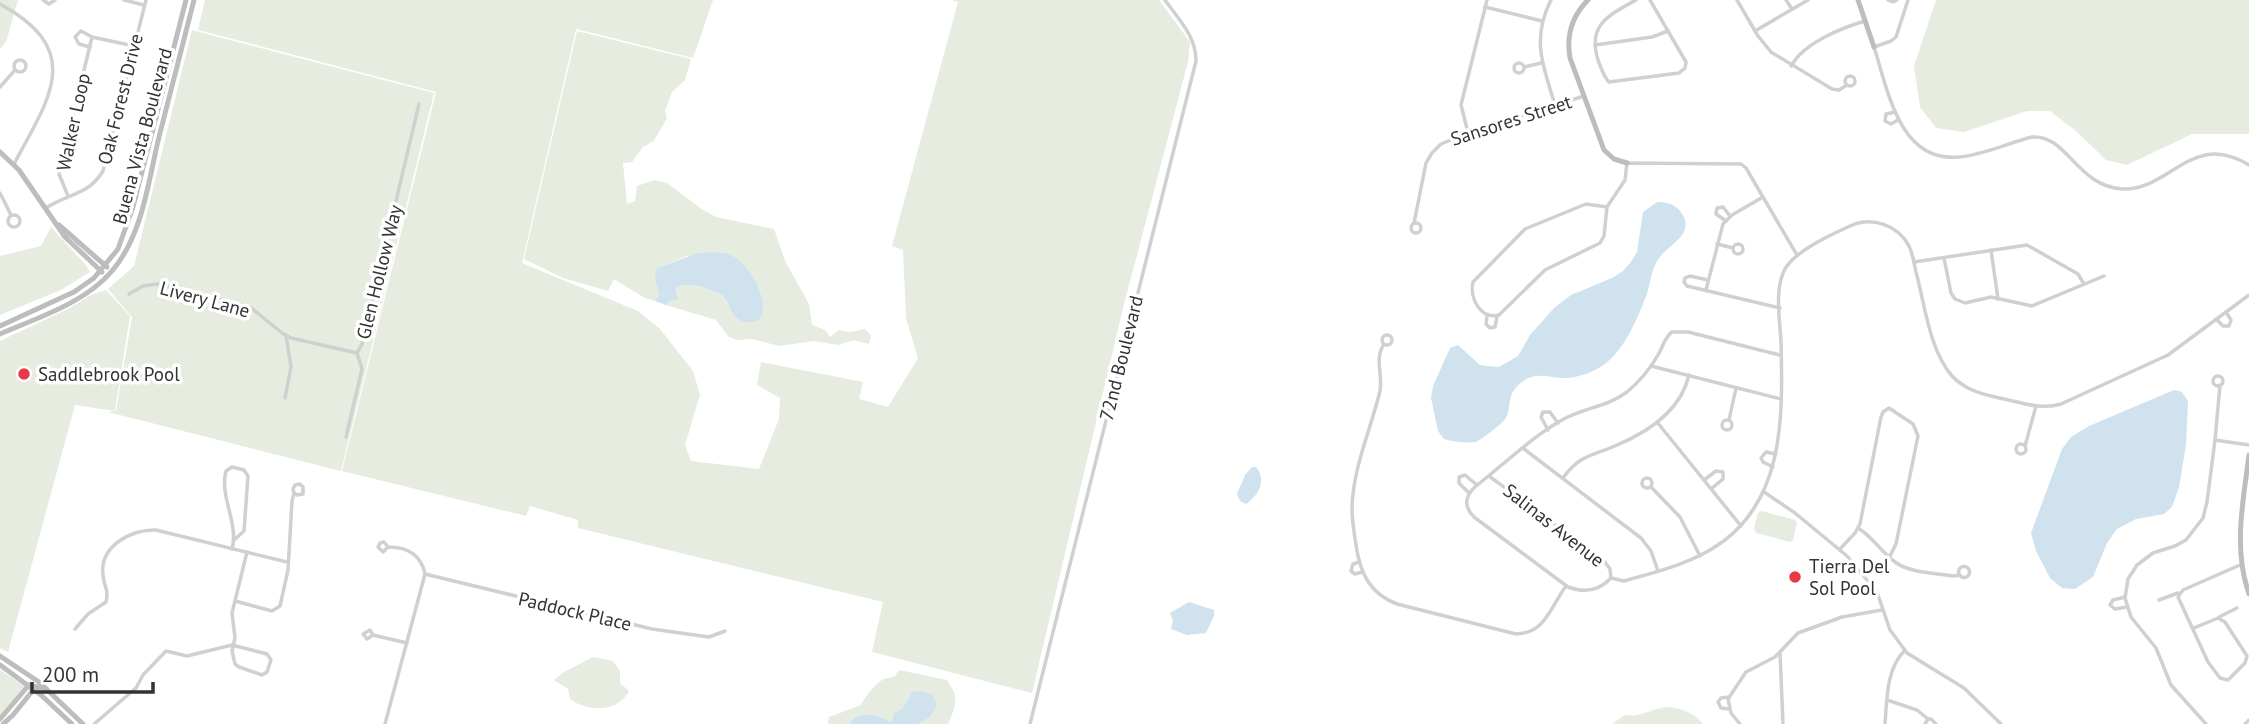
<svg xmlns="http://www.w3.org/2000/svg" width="2249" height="724" font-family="'PT Sans',sans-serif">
<rect width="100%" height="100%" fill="#fff"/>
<g fill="#e6ecdf">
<path d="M0 0H18L6 42 0 49Z"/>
<path d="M205 0H713L693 58 576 29 522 263 638 311 660 329 693 371 700 395 685 445 691 461 759 469 779 419 780 398 757 385 761 362 863 382 859 399 888 407 918 358 906 318 903 250 892 246 958 2 952 0H1159L1190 42 1188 62 1123 308 1032 693 872 652 883 602 578 528V520L530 506 526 516 342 471 436 92 198 30Z"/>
<path d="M1936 0H2249V134H2192L2127 165 2106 160 2076 131 2050 111H2027L1964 132 1936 128 1920 107 1914 66Z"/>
<path d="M192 30 434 93 341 471 108 412 116 411 132 317 108 289 134 266Z"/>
<path d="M577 31 691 59 685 80 672 92 665 111 667 118 654 141 643 147 632 162 623 163 627 204 635 201 637 186 654 180 667 183 703 210 716 217 774 229 785 261 809 304 812 325 825 330 830 337 839 330 850 332 865 329 871 335 869 344 854 340 838 345 814 341 779 346 752 339 737 340 729 337 716 320 666 305 678 294 676 288 681 285 700 286 722 295 729 307 763 309 760 290 722 254 687 256 657 268 656 282 659 296 655 301 645 298 614 279 608 291 563 278 524 259Z"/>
<path d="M51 227 85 264 90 272 61 290 0 315V256L41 246Z"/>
<path d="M106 290 130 316 115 411 75 405 8 652 0 648V341L70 308 91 295Z"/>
<path d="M1762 511 1795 520 1797 523 1793 540 1790 542 1756 533 1754 528 1758 513Z"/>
<path d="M593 657 613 661 620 671V683L629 691C617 713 588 712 570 699L568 689 554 680 564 672Z"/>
<path d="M0 670 25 686 0 716Z"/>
<path d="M899 670 947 680C949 684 951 687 953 690 959 700 952 715 948 724H918L930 717 912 692 902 709 894 714 892 723C877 716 860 707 849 724H828L829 717 861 705C864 698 875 684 882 680 883 679 893 677 895 676Z"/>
<path d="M1668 707C1683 709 1693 712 1703 724H1612L1625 715C1640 718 1653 708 1668 707Z"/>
</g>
<g fill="#cfe2ee">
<path d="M1657 202C1666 202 1675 204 1681 212 1698 236 1663 246 1656 263 1651 273 1650 284 1647 294 1638 317 1624 352 1602 366 1592 372 1580 377 1568 378 1551 379 1537 370 1522 382 1504 395 1513 409 1505 419 1502 424 1480 441 1475 442 1466 443 1453 442 1444 439L1438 431 1431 398 1433 386 1450 348 1458 345 1480 365 1488 366 1499 367 1518 356 1530 335 1554 308 1571 295 1612 278 1623 271 1631 262 1637 252 1643 212Z"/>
<path d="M698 253C707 253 723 251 731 255 749 264 773 303 759 320 734 329 733 309 722 295L700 286 681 285 676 288 678 300 670 301 666 305 655 301 659 296 655 278 657 268Z"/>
<path d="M2174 390 2182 392 2188 401 2186 445 2179 487 2172 507 2164 514 2136 519 2117 529 2107 543 2093 577 2075 589 2062 588 2050 578 2036 551 2031 533 2062 449 2071 437 2089 426Z"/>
<path d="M1252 467H1256C1267 480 1259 495 1246 504L1240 501 1237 494 1245 475Z"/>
<path d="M1189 602 1214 610V616L1206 633 1187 635 1171 629 1173 621 1170 613Z"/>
<path d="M922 691 933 695 937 705 930 717 918 724H849C860 707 877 716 892 722L894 713 902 709 912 692Z"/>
</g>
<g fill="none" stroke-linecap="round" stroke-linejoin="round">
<g stroke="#d0d0d0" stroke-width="3.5">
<path d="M43 0 49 4 55 0"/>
<path d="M124 0 144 5"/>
<path d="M1551 0C1531 39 1543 66 1555 105"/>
<path d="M1636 0C1607 16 1586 26 1599 63 1602 70 1604 77 1609 82L1679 73 1685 68 1686 62 1650 0"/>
<path d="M1737 0 1758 36 1771 52 1832 89 1839 90 1847 85"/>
<path d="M1786 0 1792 9"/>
<path d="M1888 0 1893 2 1897 0"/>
<path d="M1908 0 1896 37 1891 41 1874 47C1888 90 1899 163 1959 157 1983 155 2008 143 2032 137 2067 134 2077 187 2123 189 2171 190 2192 130 2249 165"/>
<path d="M0 4C86 51 49 98 14 164"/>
<path d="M1485 7 1542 21"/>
<path d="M1755 31 1808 0"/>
<path d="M1595 45 1652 37 1668 31"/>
<path d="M90 47 79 44 75 37 81 31 92 37"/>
<circle cx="20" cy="66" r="6"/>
<circle cx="1519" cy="68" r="5"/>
<path d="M1791 66C1804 43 1841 28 1865 21"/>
<path d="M1524 67 1541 63"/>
<circle cx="1850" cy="81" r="5"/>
<path d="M0 87 15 70"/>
<path d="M1895 112 1886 114 1885 121 1891 124 1898 120"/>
<path d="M1468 133 1461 105 1487 0"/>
<path d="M0 193 11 215"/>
<path d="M68 196 59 174 92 37 134 46"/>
<path d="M1607 207 1586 204 1525 229 1473 282C1469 298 1481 320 1499 315L1545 270 1600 243 1604 236 1607 207 1625 180 1627 163 1741 164 1746 168 1797 255"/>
<path d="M46 208C68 193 88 196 103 171L146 0"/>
<circle cx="14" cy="221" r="6"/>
<path d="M1726 221 1716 214 1717 208 1723 207 1730 216"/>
<circle cx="1416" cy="228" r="5"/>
<path d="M1414 223 1426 163 1432 153 1441 144 1468 133 1584 96"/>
<circle cx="1738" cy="249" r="5"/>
<path d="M1717 244 1733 248"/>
<path d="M1991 250 1998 299"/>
<path d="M1944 258 1951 293 1955 299 1965 303 1991 297 2032 306 2104 276"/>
<path d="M1914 262 2027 245 2078 274 2084 284"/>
<path d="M1708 280 1690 276 1685 278 1684 282 1687 286 1780 308"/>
<path d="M1706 290 1723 224 1732 215 1763 197"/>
<path d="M129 294 143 286 157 284 250 307 282 333 291 338 357 353"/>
<path d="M1487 316 1486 324 1490 328 1495 327 1497 317"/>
<path d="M2216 319 2223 326H2229L2231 320 2226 312"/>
<circle cx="1387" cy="340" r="5"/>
<path d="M1384 344C1374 359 1383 374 1380 391 1371 429 1353 467 1352 508 1352 520 1354 533 1356 545 1360 573 1370 594 1397 604L1516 634C1546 633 1551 606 1566 586"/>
<path d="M357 353 362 344 419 104"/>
<path d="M1651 366 1781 399"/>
<circle cx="2218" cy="381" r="5"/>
<path d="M285 398 291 367 286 335"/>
<circle cx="1727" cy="425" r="5"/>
<path d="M1729 420 1736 388"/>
<path d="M1657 422 1741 526"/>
<path d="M1548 430 1541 417 1543 412H1550L1558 423"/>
<path d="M346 437 362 369 357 353"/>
<path d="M2215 440 2249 445"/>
<circle cx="2021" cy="449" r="5"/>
<path d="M2025 446 2036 406"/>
<path d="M1524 449 1641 538 1651 551 1658 571"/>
<path d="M1773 467 1763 462 1761 458 1766 452 1776 454"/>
<path d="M1489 476 1604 561 1610 569 1611 578"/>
<circle cx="1647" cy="483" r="5"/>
<path d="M1563 478C1580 454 1593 456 1617 445 1648 432 1681 410 1689 375"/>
<path d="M1704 480 1716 471 1723 472V479L1711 489"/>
<path d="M1651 487 1680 517 1700 556"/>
<path d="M1764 492 1795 513 1847 556 1877 592 1890 630 1907 653 1964 688 2001 724"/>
<path d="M1469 493 1459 483V477L1465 475 1477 485"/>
<path d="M1858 528C1873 537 1881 552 1895 562 1909 573 1936 573 1954 576L1960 575"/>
<path d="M232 549C239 523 219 496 226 471L232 467 244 470 248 476 244 531 234 540"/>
<path d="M1840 549 1855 533 1860 524 1881 417 1883 412 1889 408 1913 424 1918 436 1896 544 1889 558"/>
<path d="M1359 562 1353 564 1351 571 1355 574 1362 572"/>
<circle cx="1964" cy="572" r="5.5"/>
<path d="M425 574 652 629 709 637 725 631"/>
<path d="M1611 578 1624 581 1631 579C1657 572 1686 564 1710 550 1785 507 1783 418 1781 342 1780 320 1774 289 1785 269 1796 250 1831 235 1850 226 1872 216 1898 225 1909 246 1913 254 1914 263 1916 272 1925 305 1929 349 1952 376 1966 391 1985 395 2004 399 2023 403 2042 410 2061 404L2168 355 2249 295"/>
<path d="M1611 578C1599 591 1584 593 1568 587L1474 517C1463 506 1465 496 1476 486 1503 465 1533 436 1562 420 1583 408 1607 407 1627 392 1639 382 1650 369 1658 355 1663 347 1664 338 1672 332H1688L1780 355"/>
<path d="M2125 597 2113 600 2110 605 2115 609 2127 607"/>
<path d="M2159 600 2178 593"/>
<path d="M235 601 272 611 280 606 288 570 292 501 294 493 297 495 303 494V487L300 484 295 485 293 489 294 493"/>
<path d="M2219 617 2237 608"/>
<path d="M2194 628 2218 618 2225 622 2247 656 2245 663 2228 680 2220 678 2208 662 2178 597 2183 590 2240 565"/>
<path d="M75 629 88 614 106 602C109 588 104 588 103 575 99 546 132 529 156 530L287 562"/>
<path d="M373 635 367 639 363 634 370 630 373 635 407 643"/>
<path d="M1780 653 1783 724"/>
<path d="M1729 697 1721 698 1718 702 1721 708 1729 709"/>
<path d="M1887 700 1917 710 1928 719"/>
<path d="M94 724 136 688 143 675 166 651 187 656 232 645 267 654 271 660 267 672 262 675 239 667 235 664 232 651 235 638 232 613 247 552"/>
<path d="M385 724 425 574C421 554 407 547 388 547L383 552 378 547 380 543 384 542 388 547"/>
<path d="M1030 724 1196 61C1196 36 1179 20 1165 0"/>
<path d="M1740 724 1731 713 1728 699 1746 672 1775 657 1798 633 1842 617 1882 610"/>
<path d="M1885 724C1887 699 1886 669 1905 650"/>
<path d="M1925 724 1928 719H1931L1936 724"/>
<path d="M2206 724 2171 685 2156 648 2131 617 2125 598 2128 579 2137 565 2153 553 2175 546 2186 540 2203 518 2207 502 2215 440 2220 385"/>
<path d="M2245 724 2249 720"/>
</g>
<g stroke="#bdbdbd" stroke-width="5">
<path d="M1588 0C1572 16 1566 35 1570 58L1604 150 1614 159 1627 163"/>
<path d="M1858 0 1874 47"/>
<path d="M0 152 19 170 65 237 102 272"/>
<path d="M59 225 107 267"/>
<path d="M0 326 74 292 94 278 118 249 133 207 186 0"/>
<path d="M0 334C37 318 85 303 112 271 142 236 148 184 158 141 170 94 182 47 194 0"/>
<path d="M2249 455C2243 503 2233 548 2249 594"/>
<path d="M0 656 39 682 83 724"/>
<path d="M0 665 41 695 72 724"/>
<path d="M0 719 29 685 46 689"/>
<path d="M3 724 13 715 34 689"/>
</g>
</g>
<g fill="#e63946" stroke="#fff" stroke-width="2.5">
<circle cx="24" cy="374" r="7"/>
<circle cx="1795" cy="577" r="7"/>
</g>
<g text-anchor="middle" stroke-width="7" stroke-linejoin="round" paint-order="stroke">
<g font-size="19" fill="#333" stroke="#fff">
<text transform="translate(120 99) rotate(-76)" y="7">Oak Forest Drive</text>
<text transform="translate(1511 120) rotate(-18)" y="7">Sansores Street</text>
<text transform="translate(73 122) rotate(-78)" y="7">Walker Loop</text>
<text transform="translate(142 136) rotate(-75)" y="7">Buena Vista Boulevard</text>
<text transform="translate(379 272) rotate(-76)" y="7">Glen Hollow Way</text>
<text transform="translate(205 299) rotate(15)" y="7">Livery Lane</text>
<text transform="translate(1121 358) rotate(-76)" y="7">72nd Boulevard</text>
<text transform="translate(1554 525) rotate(38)" y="7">Salinas Avenue</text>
<text transform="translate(575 611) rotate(13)" y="7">Paddock Place</text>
</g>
<g font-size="19" fill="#333" stroke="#fff" text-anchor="start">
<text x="38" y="381">Saddlebrook Pool</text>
<text x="1809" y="573">Tierra Del<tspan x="1809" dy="22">Sol Pool</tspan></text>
</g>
</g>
<path d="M32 682v10h121v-10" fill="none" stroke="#333333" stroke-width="3.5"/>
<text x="42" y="682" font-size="21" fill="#333333" stroke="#ffffff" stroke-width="5" paint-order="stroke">200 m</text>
</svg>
